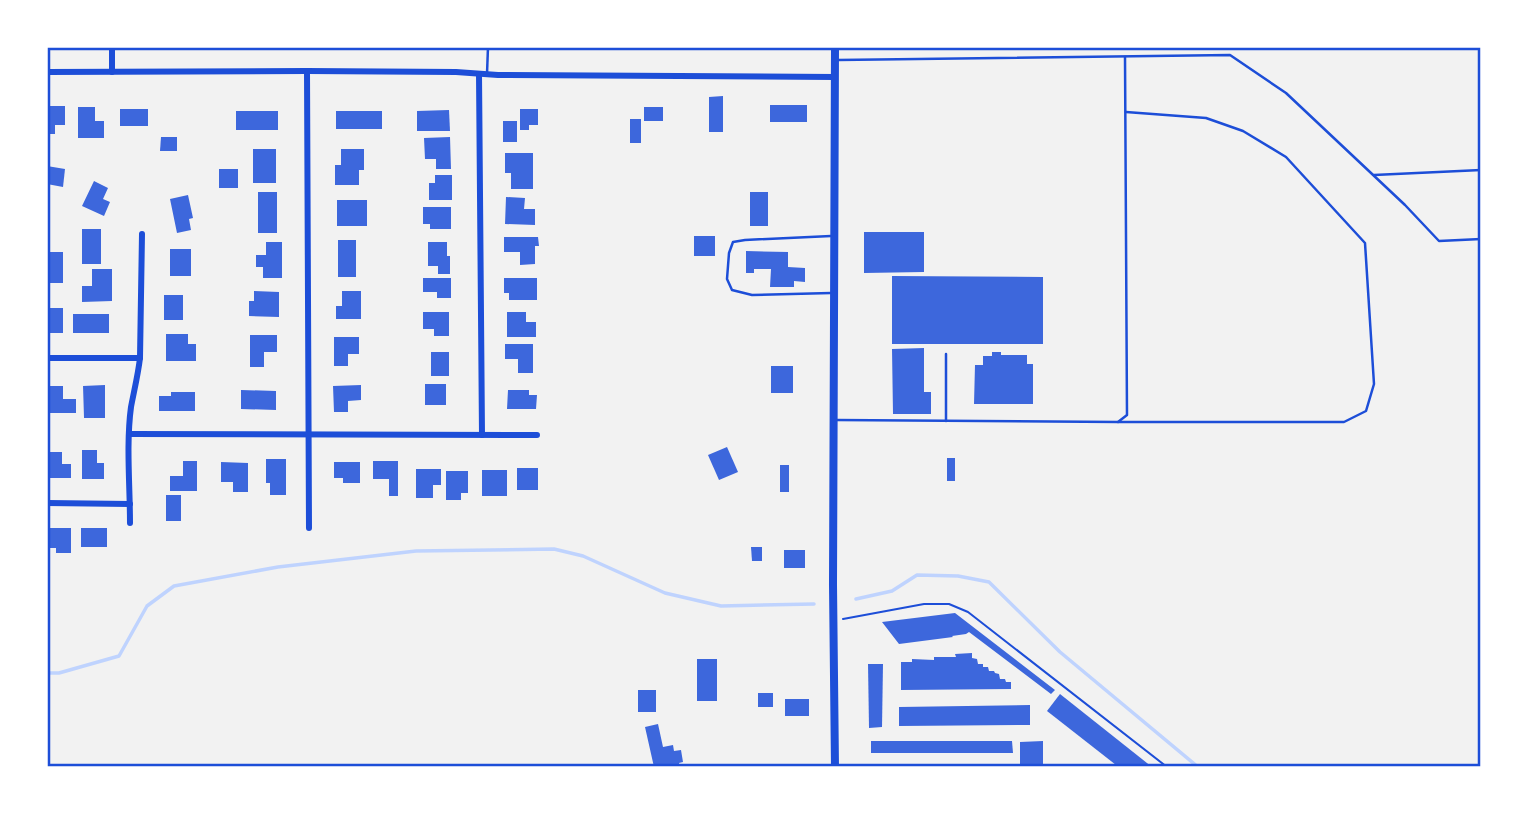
<svg xmlns="http://www.w3.org/2000/svg" width="1528" height="814" font-family="'PT Sans',sans-serif">
<rect width="100%" height="100%" fill="#f2f2f2"/>
<g fill="none" stroke-linecap="round" stroke-linejoin="round">
<g stroke="#bfd3fe" stroke-width="3.5">
<path d="M856 599 892 591 917 575 958 576 989 582 1060 652 1198 767"/>
<path d="M47 673H59L119 656 147 606 174 586 278 567 416 551 554 549 583 556 665 593 721 606 814 604"/>
</g>
</g>
<g fill="#3d67dc">
<path d="M723 96V132H709V97Z"/>
<rect x="770" y="105" width="37" height="17"/>
<path d="M47 106H65V125H55V134H47Z"/>
<path d="M78 107H95V121H104V138H78Z"/>
<rect x="644" y="107" width="19" height="14"/>
<rect x="120" y="109" width="28" height="17"/>
<path d="M520 109H538V125H529V130H520Z"/>
<path d="M449 110 450 131H417V111Z"/>
<rect x="236" y="111" width="42" height="19"/>
<rect x="336" y="111" width="46" height="18"/>
<rect x="630" y="119" width="11" height="24"/>
<rect x="503" y="121" width="14" height="21"/>
<path d="M161 137H177V151H160Z"/>
<path d="M450 137 451 169H436V159H425L424 138Z"/>
<rect x="253" y="149" width="23" height="34"/>
<path d="M341 149H364V170H359V185H335V165H341Z"/>
<path d="M505 153H533V189H511V173H505Z"/>
<path d="M47 166 65 169 63 187 47 184Z"/>
<rect x="219" y="169" width="19" height="19"/>
<path d="M435 175H452V200H429V183H435Z"/>
<path d="M94 181 108 188 103 199 110 202 104 216 82 206Z"/>
<rect x="258" y="192" width="19" height="41"/>
<rect x="750" y="192" width="18" height="34"/>
<path d="M188 195 193 218 189 219 191 230 177 233 170 199Z"/>
<path d="M506 197 525 198 524 209H535V225L505 224Z"/>
<rect x="337" y="200" width="30" height="26"/>
<path d="M423 207H451V229H430V224H423Z"/>
<rect x="82" y="229" width="19" height="35"/>
<path d="M864 232H924V272L864 273Z"/>
<rect x="694" y="236" width="21" height="20"/>
<path d="M504 237H538L539 246H535V264L520 265V252H504Z"/>
<rect x="338" y="240" width="18" height="37"/>
<path d="M266 242H282V278H263V267H256V255H266Z"/>
<path d="M428 242H447V256H450V274H438V266H428Z"/>
<rect x="170" y="249" width="21" height="27"/>
<path d="M746 251 788 252V267L805 268V282L794 281V287H770L771 269H754V273H746Z"/>
<path d="M50 252H63V283H47V267H50Z"/>
<path d="M92 269H112V301L82 302V286H92Z"/>
<path d="M892 276 1043 277V344H892Z"/>
<path d="M423 278H451V298H437V292H423Z"/>
<path d="M504 278H537V300H509V293H504Z"/>
<path d="M254 291 279 292V317L249 316V301H254Z"/>
<path d="M342 291H361V319H336V306H342Z"/>
<rect x="164" y="295" width="19" height="25"/>
<rect x="47" y="308" width="16" height="25"/>
<path d="M423 312H449V336H434V329H423Z"/>
<path d="M507 312H526V322H536V337H507Z"/>
<rect x="73" y="314" width="36" height="19"/>
<path d="M166 334H188V344H196V361H166Z"/>
<path d="M250 335H277V352H264V367H250Z"/>
<path d="M334 337H359V354H348V366H334Z"/>
<path d="M505 344H533V373H518V359H505Z"/>
<path d="M924 348V392H931V414H893L892 349Z"/>
<rect x="431" y="352" width="18" height="24"/>
<path d="M992 352H1001V355H1027V364H1033V404H974L975 365H983V356H992Z"/>
<rect x="771" y="366" width="22" height="27"/>
<rect x="425" y="384" width="21" height="21"/>
<path d="M105 385V418H84L83 386Z"/>
<path d="M361 385V400L348 401V412H334L333 386Z"/>
<path d="M47 386H63V399H76V413H47Z"/>
<path d="M241 390 276 391V410L241 409Z"/>
<path d="M508 390H529V395H537L536 409H507Z"/>
<path d="M171 392H195V411H159V396H171Z"/>
<path d="M727 447 738 472 719 480 708 455Z"/>
<path d="M82 450H97V463H104V479H82Z"/>
<path d="M47 452H62V464H71V478H47Z"/>
<rect x="947" y="458" width="8" height="23"/>
<path d="M266 459H286V495H270V483H266Z"/>
<path d="M183 461H197V491H170V476H183Z"/>
<path d="M373 461H398V496H389V479H373Z"/>
<path d="M221 462 248 463V492H233V482H221Z"/>
<path d="M334 462H360V483H343V478H334Z"/>
<rect x="780" y="465" width="9" height="27"/>
<rect x="517" y="468" width="21" height="22"/>
<path d="M416 469H441V485H433V498H416Z"/>
<rect x="482" y="470" width="25" height="26"/>
<path d="M446 471H468V493H461V500H446Z"/>
<rect x="166" y="495" width="15" height="26"/>
<path d="M47 528H71V553H56V548H47Z"/>
<rect x="81" y="528" width="26" height="19"/>
<path d="M751 547H762V561H752Z"/>
<rect x="784" y="550" width="21" height="18"/>
<path d="M955 613 1055 690 1051 694 969 632 966 634 952 636 953 637 899 644 882 622Z"/>
<path d="M972 653V658L977 659 978 664H983V667H988L989 671H994L995 673 999 674 1000 679H1005L1006 682H1011V689L901 690V662H912V659L934 660V657H956L955 654Z"/>
<rect x="697" y="659" width="20" height="42"/>
<path d="M868 664H883L882 727 869 728Z"/>
<rect x="638" y="690" width="18" height="22"/>
<rect x="758" y="693" width="15" height="14"/>
<path d="M1060 694 1152 767 1116 765 1047 711Z"/>
<rect x="785" y="699" width="24" height="17"/>
<path d="M1030 705V725L899 726V707Z"/>
<path d="M658 724 663 747 673 745 674 751 681 750 683 762 679 763 680 767H654L645 727Z"/>
<path d="M871 741H1012L1013 753H871Z"/>
<path d="M1043 741V767H1020V742Z"/>
</g>
<g fill="none" stroke-linecap="round" stroke-linejoin="round">
<path stroke="#1d4ed8" stroke-width="2" d="M843 619 924 604H949L968 612 1167 767"/>
<g stroke="#1d4ed8" stroke-width="2.5">
<path d="M838 60 1230 55 1286 93 1405 205 1439 241 1481 239"/>
<path d="M487 74 488 47"/>
<path d="M1374 175 1481 170"/>
<path d="M831 236 745 240 733 242 729 253 727 279 732 290 752 295 831 293"/>
<path d="M946 354V421"/>
<path d="M836 420 1118 422 1127 415 1125 57"/>
<path d="M1118 422H1344L1366 411 1374 384 1365 243 1286 157 1243 131 1206 118 1126 112"/>
</g>
<g stroke="#1d4ed8" stroke-width="6">
<path d="M112 47V72"/>
<path d="M307 71 309 528"/>
<path d="M47 72 307 71 456 72 498 75 835 77"/>
<path d="M479 74 482 435"/>
<path d="M47 358H140"/>
<path d="M129 434 537 435"/>
<path d="M47 503 130 504"/>
<path d="M130 523C130 486 126 444 131 407 134 391 138 375 140 358L142 234"/>
</g>
<path stroke="#1d4ed8" stroke-width="8" d="M835 47 833 585 835 767"/>
</g>
<rect width="1528" height="814" fill="none" stroke="#ffffff" stroke-width="98"/>
<rect x="49" y="49" width="1430" height="716" fill="none" stroke="#1d4ed8" stroke-width="2.5"/>
</svg>
